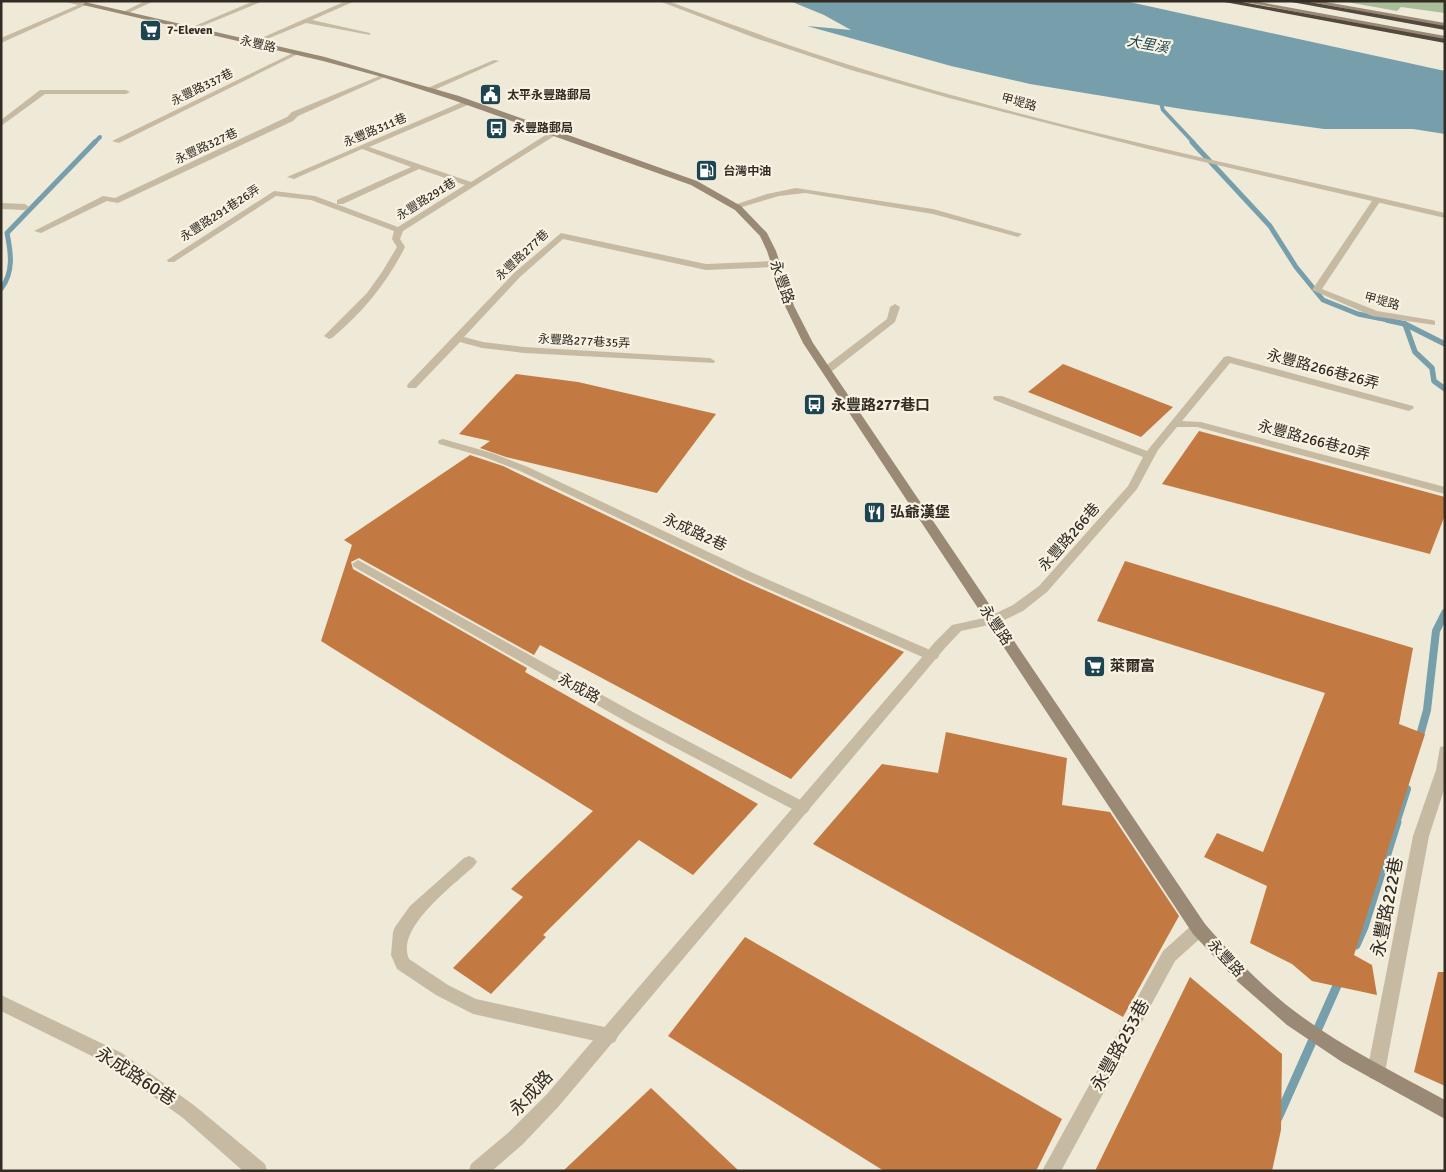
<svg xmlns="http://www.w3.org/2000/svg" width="1446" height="1172" font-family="Signika,'Noto Sans TC',sans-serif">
<rect width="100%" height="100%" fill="#efe9d7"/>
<path fill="#a9bd98" d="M1341 1H1445V13L1401 7 1397 11Z"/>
<path fill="#779fab" d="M790 1H1125L1445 71V134L1413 129H1324L1188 110 1030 84 951 66 807 26 851 30 824 15Z"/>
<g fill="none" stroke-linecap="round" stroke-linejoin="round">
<g stroke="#779fab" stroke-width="4">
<path d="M1159 97 1163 110 1194 143"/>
<path d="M94 143 100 137"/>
</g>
<g stroke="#779fab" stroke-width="5">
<path d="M1192 142 1270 226 1296 267 1323 300 1358 314 1393 321"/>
<path d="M1 289C14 272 11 253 7 233L95 142"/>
</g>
<g stroke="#779fab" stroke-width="5.5">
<path d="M1387 320 1405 324 1445 344"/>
<path d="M1405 324 1415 352 1432 368 1434 381 1445 389"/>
</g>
<g stroke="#779fab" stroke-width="8">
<path d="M1419 739 1427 710 1436 631 1445 613"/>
<path d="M1396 823 1407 789"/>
</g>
<g stroke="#779fab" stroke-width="9">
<path d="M1356 945 1364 927 1397 822"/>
<path d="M1278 1118 1340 979"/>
</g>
</g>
<g fill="#c27a42">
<path d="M1063 364 1173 407 1141 437 1028 392Z"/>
<path d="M516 374 578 382 716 414 657 493 506 457 480 448 490 441 459 434Z"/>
<path d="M1199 431 1445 497V515L1430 554 1162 484Z"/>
<path d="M470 455 503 466 744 581 904 652 791 779 540 645 534 655 359 558 351 562 353 569 527 668 525 672 758 804 693 875 639 840 543 935 546 937 491 994 453 968 523 897 511 889 593 811 321 641 352 545 344 540Z"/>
<path d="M1125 561 1413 648 1399 724 1425 734 1354 955 1372 965 1377 995 1312 981 1292 964 1250 943 1267 886 1204 857 1217 833 1263 852 1325 693 1097 621Z"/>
<path d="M946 732 1067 758 1062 805 1110 812 1179 916 1123 1017 813 844 882 764 938 773Z"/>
<path d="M745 937 1062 1119 1036 1171H884L668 1036Z"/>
<path d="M1438 972H1445V1086L1414 1072Z"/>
<path d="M1190 977 1282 1054 1281 1130 1272 1171H1095Z"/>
<path d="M651 1088 739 1171H563Z"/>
</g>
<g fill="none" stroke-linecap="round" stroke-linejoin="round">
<g fill="#c7baa3" fill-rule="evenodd">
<path d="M145 1H154L126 14 121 13Z"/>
<path d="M346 1H355L312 20 370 33V35L306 23 255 44 250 43Z"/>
<path d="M494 60 499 61 432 91 425 89Z"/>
<path d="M382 75 387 76 298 116 293 121 118 203 107 201 41 233 34 231 103 196 115 198 287 117 292 112Z"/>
<path d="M40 90H126L130 92 126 94H45L1 126V120Z"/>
<path d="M467 100H470V104L369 147 471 182 552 131 559 133 403 231 400 239 405 247C387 283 363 312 332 338L329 339 324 336 367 293 382 272 397 247 392 239 394 231 311 200 276 196 174 262H168L167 260 274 191 315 196 398 227 465 185 419 169 343 204H337V200L411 167 362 149 294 179 287 177Z"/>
<path d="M796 188 933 209 1022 234 1018 237 933 214 805 193 779 196 735 209 731 206 767 194Z"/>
<path d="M1374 198 1381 200 1322 289 1377 311 1432 320 1435 321V325L1372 316 1312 290Z"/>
<path d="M1 203 25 204 29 207 25 210 1 209Z"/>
<path d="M561 233 706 264 775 261 780 264 775 267 706 270 563 239 520 277 464 337 483 342 524 347 710 358 715 361 714 363 524 353 482 348 460 342 416 388H408L407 386 408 384 514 273Z"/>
<path d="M895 304 900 307 895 322 831 372H823V368L887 319 890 307Z"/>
<path d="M1228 356 1413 406 1414 408 1409 411 1230 363 1182 421 1201 422 1445 487V494L1197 427H1177L1158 450 1137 489 1047 592 1023 611 998 623H988L987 620 988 617 1013 605 1039 586 1128 486 1143 457 994 400 993 398 994 396H1002L1147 451 1224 357Z"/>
<path d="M443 439 492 453 528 467 753 573 937 653 939 656 937 659H927L745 579 520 471 484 457 439 444 438 442 439 440Z"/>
<path d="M358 560 642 717 808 804 810 808 808 812 803 814 798 812 632 725 354 567 352 564Z"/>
<path d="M1445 746V787L1429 836 1385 1072 1382 1078 1376 1080 1370 1078 1367 1072 1413 836 1436 770 1440 747Z"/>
<path d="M469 856 474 858 477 862 474 866C454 885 395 928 409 959L448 985 476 999 609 1028 615 1030 618 1036 615 1042 609 1044 473 1014 436 995 397 969 391 955 393 932 395 927 410 906 464 858Z"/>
<path d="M1199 922 1205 924 1207 929 1205 934 1175 961 1061 1171H1042L1163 951 1193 924Z"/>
</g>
<g fill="#c7baa3" fill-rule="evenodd">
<path d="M62 1H79L88 4 1 43V38L78 5Z"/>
<path d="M254 1H263L195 29 190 28Z"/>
<path d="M659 1H668C730 24 792 47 856 67 1049 127 1248 167 1445 213V218L1148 149 949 98 851 70 755 38Z"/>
<path d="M295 52 300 53 119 143 112 141Z"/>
<path d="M993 616 998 617 999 620 998 623 961 631 945 648 559 1106 523 1144 492 1171H469L471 1164 509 1132 547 1094 935 642 952 625Z"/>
<path d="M1 995 122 1053 195 1106 265 1164 267 1171H243L183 1118 110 1065 1 1011Z"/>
</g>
<g fill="#9a8a75" fill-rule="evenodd">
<path d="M1240 1H1254L1445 36V40Z"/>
<path d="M1305 1H1320L1445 23V27Z"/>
<path d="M85 2 325 57 386 75 459 96 697 181 741 206 767 233 776 251 794 306 813 343 1205 924C1234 957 1265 990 1301 1016 1346 1049 1396 1073 1445 1100V1119L1342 1062 1287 1025 1238 982 1193 934 803 343 785 306 767 251 760 236 735 210 691 185 453 100 382 77 323 61 83 5Z"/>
</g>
<g fill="#53483c" fill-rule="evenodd">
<path d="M1219 1H1237L1445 39V43Z"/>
<path d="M1286 1H1304L1445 26V30Z"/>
</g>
</g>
<defs>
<symbol id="supermarket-square" viewBox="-11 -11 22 22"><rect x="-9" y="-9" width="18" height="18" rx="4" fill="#1c4451" stroke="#f8f2e2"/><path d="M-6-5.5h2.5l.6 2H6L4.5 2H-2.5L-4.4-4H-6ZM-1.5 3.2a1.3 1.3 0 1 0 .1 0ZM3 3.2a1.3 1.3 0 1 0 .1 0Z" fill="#fff"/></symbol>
<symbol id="civic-square" viewBox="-11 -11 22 22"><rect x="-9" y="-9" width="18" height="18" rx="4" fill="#1c4451" stroke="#f8f2e2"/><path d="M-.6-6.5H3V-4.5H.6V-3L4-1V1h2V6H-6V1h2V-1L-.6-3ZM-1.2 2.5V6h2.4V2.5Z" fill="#fff"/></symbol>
<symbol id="bus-square" viewBox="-11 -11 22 22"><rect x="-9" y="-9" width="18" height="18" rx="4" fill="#1c4451" stroke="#f8f2e2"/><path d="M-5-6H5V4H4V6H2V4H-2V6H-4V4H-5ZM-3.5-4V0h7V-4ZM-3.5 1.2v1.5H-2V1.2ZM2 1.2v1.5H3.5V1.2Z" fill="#fff"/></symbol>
<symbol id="fuel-square" viewBox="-11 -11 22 22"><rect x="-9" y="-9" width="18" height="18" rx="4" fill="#1c4451" stroke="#f8f2e2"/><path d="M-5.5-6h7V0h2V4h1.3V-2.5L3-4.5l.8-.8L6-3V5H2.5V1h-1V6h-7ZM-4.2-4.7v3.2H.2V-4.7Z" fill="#fff"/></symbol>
<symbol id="restaurant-square" viewBox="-11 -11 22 22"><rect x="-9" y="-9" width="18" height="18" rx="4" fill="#1c4451" stroke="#f8f2e2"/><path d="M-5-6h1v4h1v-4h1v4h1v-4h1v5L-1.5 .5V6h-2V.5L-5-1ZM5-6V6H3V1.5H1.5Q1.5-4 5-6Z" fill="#fff"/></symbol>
</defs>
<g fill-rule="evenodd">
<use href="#supermarket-square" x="138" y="18" width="25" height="25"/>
<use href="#civic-square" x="478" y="82" width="25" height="25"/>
<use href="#bus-square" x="484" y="116" width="25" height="25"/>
<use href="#fuel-square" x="694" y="158" width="25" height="25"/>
<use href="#bus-square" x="802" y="392" width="25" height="25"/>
<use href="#restaurant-square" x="862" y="500" width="25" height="25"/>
<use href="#supermarket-square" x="1082" y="654" width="25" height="25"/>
</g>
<g text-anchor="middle" stroke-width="4.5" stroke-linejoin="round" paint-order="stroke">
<g font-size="12" font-weight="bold" fill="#322c25" stroke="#f8f2e2" text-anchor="start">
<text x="167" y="34">7-Eleven</text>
<text x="507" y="99">太平永豐路郵局</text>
<text x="513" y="132">永豐路郵局</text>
<text x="723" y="175">台灣中油</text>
</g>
<g font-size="12" fill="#322c25" stroke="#f8f2e2">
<text transform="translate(258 44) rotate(13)" y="4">永豐路</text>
<text transform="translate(202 87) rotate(-26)" y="4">永豐路337巷</text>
<text transform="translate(1019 102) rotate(15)" y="4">甲堤路</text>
<text transform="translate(375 130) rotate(-23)" y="4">永豐路311巷</text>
<text transform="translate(206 146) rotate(-25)" y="4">永豐路327巷</text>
<text transform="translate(426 199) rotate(-32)" y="4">永豐路291巷</text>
<text transform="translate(220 213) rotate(-33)" y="4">永豐路291巷26弄</text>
<text transform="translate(522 255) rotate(-43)" y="4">永豐路277巷</text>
<text transform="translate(1382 301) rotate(15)" y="4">甲堤路</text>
<text transform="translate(584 341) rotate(3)" y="4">永豐路277巷35弄</text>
</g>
<g font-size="14" font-style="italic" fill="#1c4451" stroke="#f8f2e2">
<text transform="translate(1148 44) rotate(10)" y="5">大里溪</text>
</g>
<g font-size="15" fill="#322c25" stroke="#f8f2e2">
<text transform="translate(782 282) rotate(71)" y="5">永豐路</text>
<text transform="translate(1323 369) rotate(15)" y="5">永豐路266巷26弄</text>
<text transform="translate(1314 440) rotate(15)" y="5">永豐路266巷20弄</text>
<text transform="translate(695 532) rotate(25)" y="5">永成路2巷</text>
<text transform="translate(1069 537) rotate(-49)" y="5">永豐路266巷</text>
<text transform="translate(996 625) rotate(56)" y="5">永豐路</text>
<text transform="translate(579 688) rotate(29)" y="5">永成路</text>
<text transform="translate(1226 958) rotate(47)" y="5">永豐路</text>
</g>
<g font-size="15" font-weight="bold" fill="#322c25" stroke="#f8f2e2" text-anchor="start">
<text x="831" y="410">永豐路277巷口</text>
<text x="890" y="517">弘爺漢堡</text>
<text x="1110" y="671">萊爾富</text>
</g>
<g font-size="18" fill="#322c25" stroke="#f8f2e2">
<text transform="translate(1387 907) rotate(-79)" y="6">永豐路222巷</text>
<text transform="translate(1120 1045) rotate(-61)" y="6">永豐路253巷</text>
<text transform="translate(136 1076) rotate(33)" y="6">永成路60巷</text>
<text transform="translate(531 1093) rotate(-47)" y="6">永成路</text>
</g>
</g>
<rect width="1446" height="1172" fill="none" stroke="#322c25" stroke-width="5"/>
</svg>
